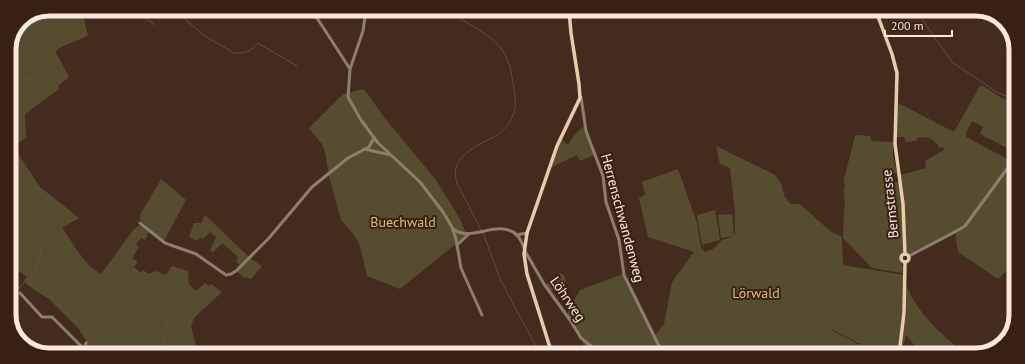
<svg xmlns="http://www.w3.org/2000/svg" width="1025" height="364" font-family="'PT Sans',sans-serif">
<rect width="100%" height="100%" fill="#432b1d"/>
<g fill="#564d30">
<path d="M49 9H81L88 35C76 42 65 44 55 51L69 77 58 86 59 89 25 114 26 138 13 146 40 187 79 218 62 228C73 243 84 265 101 274L134 229 140 225 149 232 147 234 148 235 145 240 141 238 136 244 139 247 132 258 138 262 134 267 141 273 143 270 149 274 155 271 166 275 172 266 188 271 189 284 196 291 205 283 209 286 211 284 222 292 194 318 191 326 196 346V353H86V340L78 328 49 299 36 291 24 282 27 277 9 264V47L21 21Z"/>
<path d="M980 86H983L1002 98 1016 102 1015 152 980 134 983 127 972 121 966 133V137L1015 163 1014 263 998 279 958 252 955 233 911 254H908L906 250 903 186 900 175 926 168 925 161 944 150 943 147 940 148C932 138 930 136 917 138L916 141 905 142 904 137H896L898 103 954 132Z"/>
<path d="M364 89 384 117 436 180 460 219 467 235 400 289 367 276 360 246 354 235 341 220 329 176 325 152 322 144 309 128 343 94Z"/>
<path d="M584 126 594 155 580 161 577 155 550 168 561 139 568 145 574 135Z"/>
<path d="M857 135 870 136 872 141 893 142V156L897 173 884 174 885 183 895 181 899 183 902 204 904 242 903 251 899 257 903 268 902 273 872 268 843 238 844 210 845 204 844 190 845 185 844 184V179L855 136Z"/>
<path d="M716 146 775 175 781 183 784 195 790 204H800L830 231 842 237 843 265 904 275 902 326 898 355H866L864 349 860 346V343H857L854 340 840 334 830 328C838 337 852 337 856 344H859L865 355H802L801 352 800 351 801 355 585 354 582 340 567 315 572 303 580 290 623 274 654 337 664 324 672 282 694 252 648 237 639 198 645 195 642 182 678 169 697 223 701 248 705 252 713 249 722 240 734 236 721 238 718 215 732 214 734 235H735V212L730 168 720 164Z"/>
<path d="M161 179 186 200 164 241 140 220V215Z"/>
<path d="M715 210 720 240 702 245 697 215Z"/>
<path d="M205 215 250 258 262 266 251 279 244 277 236 271 241 266 236 262 238 257 222 243 213 253 210 250 216 237 210 232 203 239 200 237 197 241 189 237 194 223H201Z"/>
<path d="M560 273 564 275 566 283 562 287 550 291 546 285Z"/>
<path d="M906 285C919 316 941 333 966 355H937L930 350 920 352 906 335 903 347 902 346 906 313Z"/>
</g>
<g fill="none" stroke-linecap="round" stroke-linejoin="round">
<g stroke="#6a4a4d" stroke-width="1">
<path d="M173 9 205 36 234 53C244 54 252 51 258 43L297 66"/>
<path d="M130 10 142 15 155 25"/>
<path d="M916 11 952 62 998 93 1016 99"/>
<path d="M458 17C476 29 500 39 508 61 511 67 511 75 513 82 514 93 517 103 514 113"/>
<path d="M9 79 17 80 34 77"/>
<path d="M499 134 509 124 513 115"/>
<path d="M481 230 457 183C448 156 478 146 497 135"/>
<path d="M483 233 501 281 540 354"/>
<path d="M9 302 26 279 36 272 42 247"/>
<path d="M164 331 167 321 171 315"/>
<path d="M158 353C162 348 165 343 164 336"/>
</g>
<g stroke="#8c7f6f" stroke-width="3">
<path d="M309 10 317 18 350 69"/>
<path d="M366 10 363 31 350 69 348 97 361 120 378 143 389 153"/>
<path d="M581 97 586 131 603 176 606 202 619 240 624 275 663 354"/>
<path d="M364 149 391 155 420 182 443 212 452 227 456 239 461 268 482 315"/>
<path d="M140 223 165 243 196 254 226 275 231 274 236 271 269 238 312 187 348 158 369 147 374 138"/>
<path d="M453 229C471 243 497 219 516 234 520 237 522 243 524 248"/>
<path d="M516 235 527 233"/>
<path d="M457 245 469 234"/>
<path d="M525 251 544 284 570 320 581 338 601 354"/>
<path d="M909 256 951 234 965 226 1015 158"/>
<path d="M20 293 42 317H52L84 349"/>
<path d="M9 294 11 296 9 299"/>
<path d="M85 353 84 349 86 343"/>
</g>
<g stroke="#e7ccab" stroke-width="3.5">
<path d="M876 11 892 54 897 73 895 144 903 204 905 254"/>
<circle cx="905" cy="258" r="4"/>
<path d="M552 354 527 274 524 254 527 233 557 146 580 98 579 84 571 33 569 10"/>
<path d="M899 355 904 313 905 262"/>
</g>
</g>
<g text-anchor="middle" stroke-width="4" stroke-linejoin="round" paint-order="stroke">
<g font-size="14" fill="#f8e8df" stroke="#382113">
<text transform="translate(890 204) rotate(-96)" y="5">Bernstrasse</text>
<text transform="translate(623 218) rotate(75)" y="5">Herrenschwandenweg</text>
<text transform="translate(568 299) rotate(56)" y="5">Löhrweg</text>
</g>
<g font-size="14" fill="#d6c17a" stroke="#382113">
<text x="403" y="227">Buechwald</text>
<text x="756" y="298">Lörwald</text>
</g>
</g>
<path d="M0 0H1025V364H0ZM49 16H976A33 33 0 0 1 1009 49V315A33 33 0 0 1 976 348H49A33 33 0 0 1 16 315V49A33 33 0 0 1 49 16Z" fill="#382113" fill-rule="evenodd"/>
<path fill="none" stroke="#f8e8df" stroke-width="5" d="M49 16H976A33 33 0 0 1 1009 49V315A33 33 0 0 1 976 348H49A33 33 0 0 1 16 315V49A33 33 0 0 1 49 16Z"/>
<path d="M885 30v6h67v-6" fill="none" stroke="#f8e8df" stroke-width="2"/>
<text x="891" y="30" font-size="12" fill="#f8e8df" stroke="#382113" stroke-width="3" paint-order="stroke">200 m</text>
</svg>
